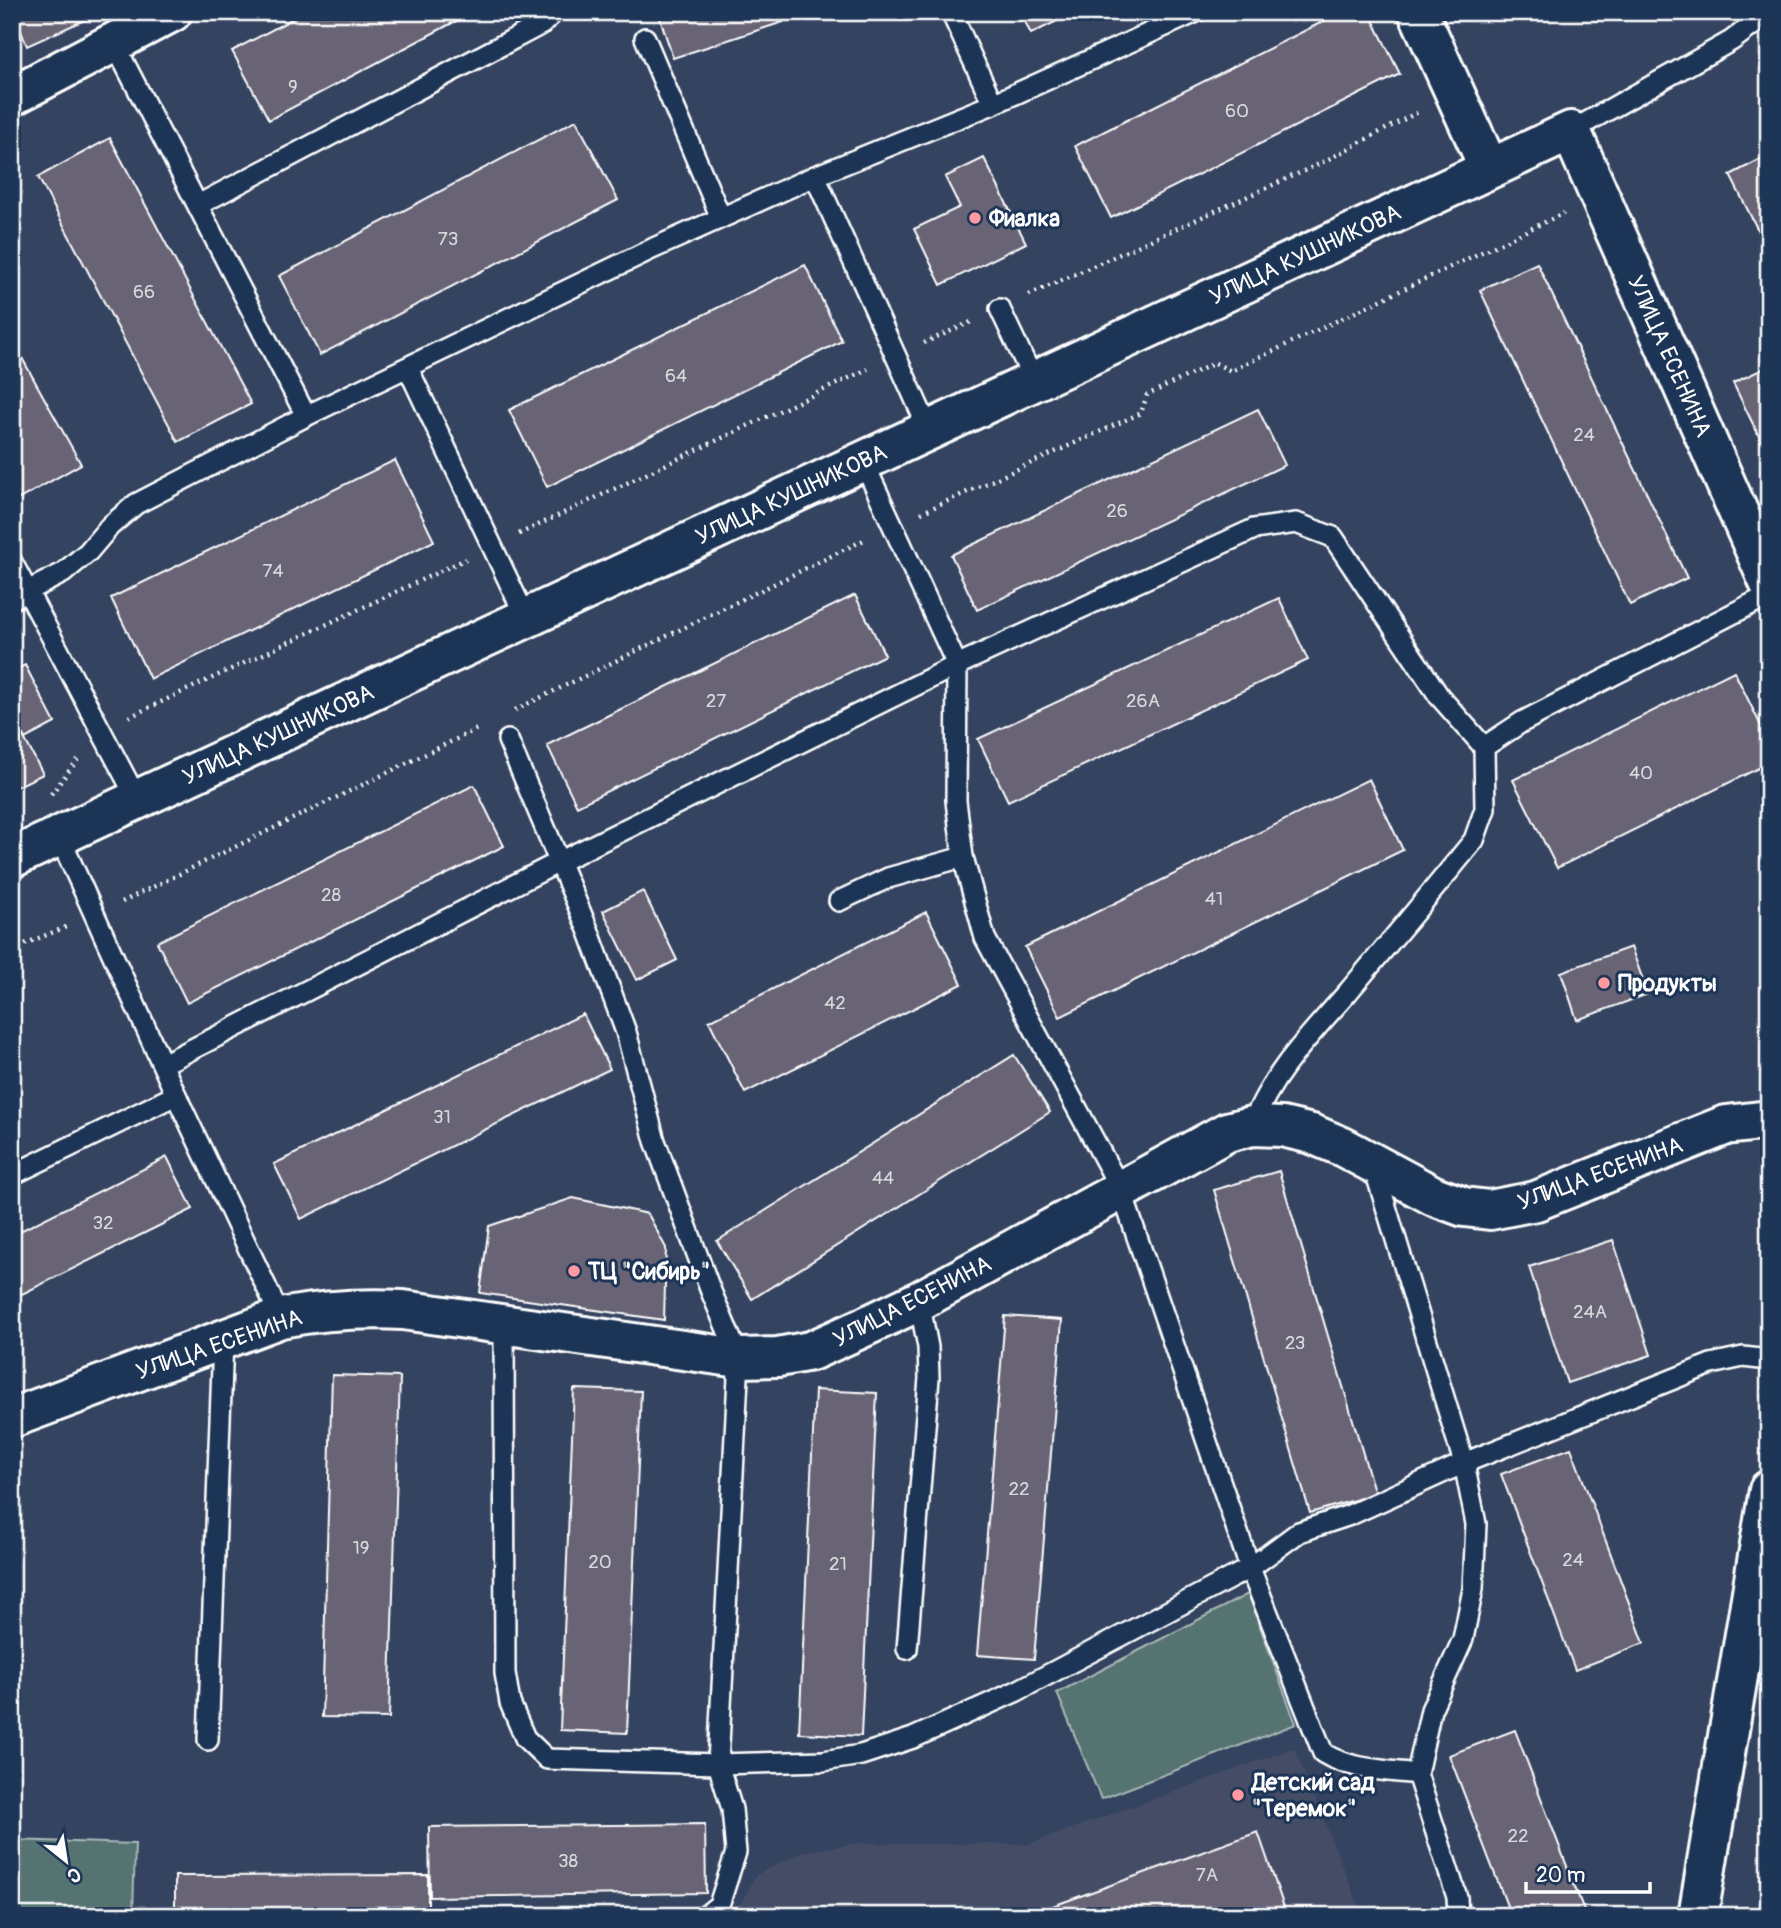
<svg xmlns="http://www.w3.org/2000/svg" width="1781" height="1928" font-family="Pangolin,sans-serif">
<rect width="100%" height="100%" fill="#344360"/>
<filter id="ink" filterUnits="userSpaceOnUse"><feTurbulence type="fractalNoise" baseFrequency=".0143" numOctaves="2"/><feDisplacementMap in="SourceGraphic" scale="14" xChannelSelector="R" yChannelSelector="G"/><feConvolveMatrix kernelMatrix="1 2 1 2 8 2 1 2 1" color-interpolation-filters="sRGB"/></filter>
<g filter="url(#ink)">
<path fill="#444d66" d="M1294 1748 1363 1916H746L740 1905 756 1875 802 1852 860 1843 1029 1844Z"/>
<g fill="#557371" stroke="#aab9b8" stroke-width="2">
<path d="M1248 1594 1296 1724 1101 1799 1057 1693Z"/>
<path d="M12 1840 135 1844 133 1916H12Z"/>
</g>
<g fill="#686474" stroke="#fff" stroke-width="2">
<path d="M13 12H87L89 18 27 46Z"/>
<path d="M305 12H473L269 120 232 51Z"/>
<path d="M658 12H780L783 22 673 58Z"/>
<path d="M1020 12H1075L1031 34Z"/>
<path d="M1342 12H1369L1400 74 1111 218 1075 146Z"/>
<path d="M576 120 618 200 320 355 279 276Z"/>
<path d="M110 138 251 404 178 442 38 177Z"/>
<path d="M1769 155V252L1730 175Z"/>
<path d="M984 158 1026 243 941 285 914 229 960 207 945 177Z"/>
<path d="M1537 263 1687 578 1630 605 1480 290Z"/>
<path d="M805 265 842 341 547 487 509 410Z"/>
<path d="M12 340 81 464 12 503Z"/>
<path d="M1769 366V457L1733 383Z"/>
<path d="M1258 409 1285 465 977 610 951 555Z"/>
<path d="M395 460 434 541 150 679 111 598Z"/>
<path d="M855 595 885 655 577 806 547 745Z"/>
<path d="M1279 598 1308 660 1008 801 978 739Z"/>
<path d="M25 665 55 723 25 739 12 715V672Z"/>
<path d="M1734 671 1769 742V763L1557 868 1513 780Z"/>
<path d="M12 715 43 774 12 789Z"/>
<path d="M1369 779 1403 850 1060 1017 1025 947Z"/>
<path d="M474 785 504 846 187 1003 157 942Z"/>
<path d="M643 891 677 960 637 980 603 911Z"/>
<path d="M926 912 962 984 745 1093 709 1021Z"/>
<path d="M1631 947 1648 994 1577 1020 1561 972Z"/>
<path d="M583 1014 610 1069 301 1219 274 1164Z"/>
<path d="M1014 1055 1050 1112 752 1299 717 1241Z"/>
<path d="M167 1157 193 1209 12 1299V1235Z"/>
<path d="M1279 1171 1375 1494 1310 1513 1214 1190Z"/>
<path d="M573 1198 648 1214 666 1248 664 1320 480 1293 489 1226Z"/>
<path d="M1613 1240 1651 1355 1567 1383 1529 1267Z"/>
<path d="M1005 1316 1062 1320 1034 1659 977 1655Z"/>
<path d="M332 1375 400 1377 389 1718 322 1717Z"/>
<path d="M574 1389 641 1391 627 1733 560 1730Z"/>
<path d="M815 1390 877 1393 861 1736 799 1733Z"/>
<path d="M1571 1448 1644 1643 1575 1670 1501 1474Z"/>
<path d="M1515 1730 1586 1916H1511L1449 1755Z"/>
<path d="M705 1824 706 1893 430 1897 429 1827Z"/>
<path d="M1258 1832 1287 1916H1025Z"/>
<path d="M428 1875V1916H175V1876Z"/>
</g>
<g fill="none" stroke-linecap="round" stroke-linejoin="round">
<defs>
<g id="service">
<path d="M951 12 993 104"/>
<path d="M645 38 721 218"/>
<path d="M114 43 306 416"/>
<path d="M1571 131 1731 41 1769 13"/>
<path d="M815 176 929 430"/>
<path d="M198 205 542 24 554 12"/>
<path d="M1000 309 1034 381"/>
<path d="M408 368 526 618"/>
<path d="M863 461 957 665 956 801 963 857 985 938 1121 1190 1250 1568 1299 1532 1350 1515 1464 1463 1711 1364 1743 1357 1769 1360"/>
<path d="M12 562 137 799"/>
<path d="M12 599 63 573 88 552 110 526 136 504 306 416 654 248 815 176 993 104 1196 12"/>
<path d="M508 740 589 932 626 1032 655 1141 710 1289 739 1358 718 1764 732 1809 736 1852 719 1905 705 1916"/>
<path d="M59 836 176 1095 281 1318"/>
<path d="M839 901 888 878 963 857"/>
<path d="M163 1064 559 862 957 665 1254 529 1296 523 1333 537 1439 696 1484 747"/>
<path d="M1252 1126C1270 1075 1313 1032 1348 992 1390 942 1433 891 1474 840L1485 809 1484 747 1522 722 1769 595"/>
<path d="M1373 1164 1464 1463 1476 1524 1473 1589 1463 1639 1431 1710 1417 1774"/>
<path d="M12 1175 176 1095"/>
<path d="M504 1323 505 1673 510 1703 525 1738 547 1759 718 1764 823 1761 861 1755 913 1738 1017 1691 1250 1568 1323 1753C1351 1770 1385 1770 1417 1774L1457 1897 1458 1916"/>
<path d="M907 1649 929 1378 928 1347 919 1301"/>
<path d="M208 1740 223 1340"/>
</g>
<g id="minor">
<path d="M1418 12 1489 168"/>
<path d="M12 96 172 12"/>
<path d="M12 1418 281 1318C323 1310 361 1308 403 1310L739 1358 778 1357 811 1351 862 1328 919 1301 1227 1132 1252 1126 1282 1127 1312 1134 1343 1147 1434 1196 1464 1207 1490 1210 1536 1201 1726 1125 1769 1120"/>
<path d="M1698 1916 1769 1490"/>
</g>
<path id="tertiary" d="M12 858 1571 131 1769 582"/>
</defs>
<use href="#service" stroke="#fff" stroke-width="24"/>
<use href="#minor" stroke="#fff" stroke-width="44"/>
<use href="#tertiary" stroke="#fff" stroke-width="44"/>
<g stroke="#fff" stroke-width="4.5" stroke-dasharray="2 5" stroke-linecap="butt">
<path d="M1029 295 1317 165 1420 111"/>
<path d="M924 343 973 321"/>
<path d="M921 513 1141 413 1147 395 1215 363 1231 371 1564 213"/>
<path d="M519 534 868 369"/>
<path d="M515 710 866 539"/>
<path d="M129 717 466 559"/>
<path d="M51 794 80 757"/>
<path d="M122 902 479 728"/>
<path d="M12 949 66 927"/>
</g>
<use href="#service" stroke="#1d3557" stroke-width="19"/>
<use href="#minor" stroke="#1d3557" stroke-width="38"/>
<use href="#tertiary" stroke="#1d3557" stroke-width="38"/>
</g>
</g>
<g fill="#ff9aa2" stroke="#1d3557" stroke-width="2.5">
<circle cx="975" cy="218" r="7"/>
<circle cx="1604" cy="983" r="7"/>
<circle cx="574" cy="1271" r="7"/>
<circle cx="1238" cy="1795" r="7"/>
</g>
<g text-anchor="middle" stroke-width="6" stroke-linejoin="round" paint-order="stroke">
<g font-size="19" fill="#d9d8dc">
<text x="293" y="93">9</text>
<text x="1237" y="117">60</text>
<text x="448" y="245">73</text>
<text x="144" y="298">66</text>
<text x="676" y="382">64</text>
<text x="1584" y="441">24</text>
<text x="1117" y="517">26</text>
<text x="273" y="577">74</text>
<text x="716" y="707">27</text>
<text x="1143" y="707">26А</text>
<text x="1641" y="779">40</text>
<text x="331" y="901">28</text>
<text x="1214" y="905">41</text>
<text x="835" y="1009">42</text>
<text x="442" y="1123">31</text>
<text x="883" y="1184">44</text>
<text x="103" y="1229">32</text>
<text x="1590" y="1318">24А</text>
<text x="1295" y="1349">23</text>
<text x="1019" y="1495">22</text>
<text x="361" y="1554">19</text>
<text x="1573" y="1566">24</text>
<text x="600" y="1568">20</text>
<text x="838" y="1570">21</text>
<text x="1518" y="1842">22</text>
<text x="568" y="1867">38</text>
<text x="1207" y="1881">7А</text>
</g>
<g font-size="23" font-weight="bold" fill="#fff" stroke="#1d3557" text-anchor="start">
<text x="989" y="226">Фиалка</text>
<text x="1618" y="991">Продукты</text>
<text x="588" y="1279">ТЦ "Сибирь"</text>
<text x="1252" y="1790">Детский сад<tspan x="1252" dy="26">"Теремок"</tspan></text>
</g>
<g font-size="23" fill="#fff" stroke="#1d3557">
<text transform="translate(1305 254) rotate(-25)" y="8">УЛИЦА КУШНИКОВА</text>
<text transform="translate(1670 356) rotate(66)" y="8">УЛИЦА ЕСЕНИНА</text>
<text transform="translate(791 494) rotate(-25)" y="8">УЛИЦА КУШНИКОВА</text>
<text transform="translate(278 734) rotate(-25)" y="8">УЛИЦА КУШНИКОВА</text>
<text transform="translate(1600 1173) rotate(-20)" y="8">УЛИЦА ЕСЕНИНА</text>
<text transform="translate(912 1301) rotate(-27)" y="8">УЛИЦА ЕСЕНИНА</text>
<text transform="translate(219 1344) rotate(-19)" y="8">УЛИЦА ЕСЕНИНА</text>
</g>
</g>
<rect width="1781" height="1928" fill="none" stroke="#1d3557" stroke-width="42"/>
<rect x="21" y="21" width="1739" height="1886" fill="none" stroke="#fff" stroke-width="2.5" filter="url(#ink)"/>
<g transform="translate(66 1861) rotate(150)" stroke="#1d3557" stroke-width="5" paint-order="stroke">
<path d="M0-5L12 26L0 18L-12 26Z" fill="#ffffff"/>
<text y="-10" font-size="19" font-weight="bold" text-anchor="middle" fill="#ffffff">С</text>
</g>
<path d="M1526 1882v10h124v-10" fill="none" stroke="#ffffff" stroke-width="3.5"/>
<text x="1536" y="1882" font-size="21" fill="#ffffff" stroke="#1d3557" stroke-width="5" paint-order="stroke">20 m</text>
</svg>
